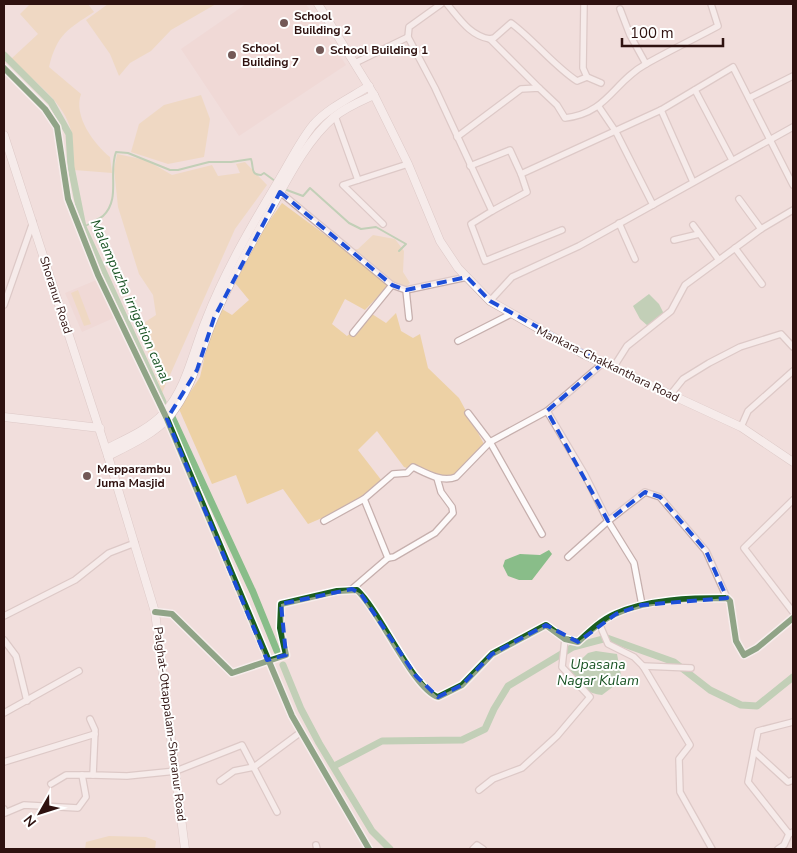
<svg xmlns="http://www.w3.org/2000/svg" width="797" height="853" font-family="'Nunito Sans',sans-serif">
<rect width="100%" height="100%" fill="#f1dedc"/>
<g fill="#efd2cf">
<path d="M246 4H306L346 65 239 136 181 49Z"/>
<path d="M99 279 116 317 82 332 65 293Z"/>
</g>
<g fill="#edd1a5">
<path d="M30 4H88L94 12C68 29 57 34 49 67L81 94C73 116 94 144 110 157L112 173 74 170C73 157 74 140 70 127 60 97 31 80 11 59L38 34 20 14Z"/>
<path d="M108 4H216L171 30 151 51 130 63 119 76 110 54 86 20Z"/>
<path d="M201 95 210 119 204 157 168 164 131 152 139 124 164 105Z"/>
<path d="M117 154 146 160 172 175 212 165 218 176 240 173 236 164 245 162 267 185 235 229 162 393 139 326 156 315 153 295 139 274 118 207 114 169Z"/>
<path d="M282 203 347 251 358 249 373 235 395 239 404 251 403 272 410 283 403 290 390 284 365 310 345 299 332 324 347 336 372 314 386 323 396 313 401 331 413 338 420 334 428 368 459 398 484 444 454 475 433 477 404 467 377 431 358 450 382 481 350 506 308 524 283 489 247 504 236 475 212 484 179 409 200 377 208 342 222 309 232 315 249 300 235 283 257 238Z"/>
<path d="M78 290 91 324 84 326 71 293Z"/>
<path d="M109 836 146 837 156 841 155 849H85L86 842Z"/>
</g>
<g fill="#89bd89">
<path d="M649 294 659 304 665 316 648 326 640 319 633 306Z"/>
<path d="M549 550 552 554 532 580H519L508 576 503 566 505 560 520 554 540 555Z"/>
<path d="M596 651 617 654 622 680 602 695C588 694 575 684 569 671L588 653Z"/>
</g>
<g fill="none" stroke-linecap="round" stroke-linejoin="round">
<g stroke="#89bd89" stroke-width="2">
<path d="M284 189 303 196 310 188 349 223 361 229 376 227 406 244 399 251"/>
<path d="M83 227C86 226 102 217 103 216 121 199 108 173 116 152L128 153 170 170H178L209 162H231L251 159C254 167 250 175 261 175L264 173 275 181"/>
</g>
<g stroke="#89bd89" stroke-width="7">
<path d="M4 55 51 102 69 134 71 167 83 227 163 402"/>
<path d="M172 417 253 592 277 651"/>
<path d="M283 665 301 709 319 743 372 831 390 849"/>
<path d="M334 766 382 741 462 740 485 729 494 709 508 686 573 647 607 638 674 662 710 690 741 705 757 706 793 677"/>
</g>
<defs>
<g id="street">
<path d="M441 4 409 27 408 37 435 88 492 211 471 224 485 261 562 230"/>
<path d="M447 4C459 18 470 36 490 39L539 88"/>
<path d="M584 4 583 68 587 77 601 83"/>
<path d="M620 9 630 35 646 64"/>
<path d="M490 39 494 38 511 23C534 40 554 66 577 81L587 77"/>
<path d="M355 63 408 37"/>
<path d="M4 68 45 109 57 127 68 199 98 275 167 419 292 716 369 849"/>
<path d="M695 90 732 160"/>
<path d="M749 98 793 76"/>
<path d="M599 107 616 132 653 205"/>
<path d="M661 110 693 182"/>
<path d="M335 116 358 180"/>
<path d="M457 137 521 89 539 88 557 105 565 118C608 113 613 82 646 64 669 51 694 39 718 26L711 4"/>
<path d="M470 166 510 150 521 174"/>
<path d="M280 192 392 285 406 290 467 277"/>
<path d="M739 199 761 229"/>
<path d="M492 211 527 192 521 174 661 110 733 67 793 185"/>
<path d="M619 223 635 259"/>
<path d="M383 224 343 185 408 164"/>
<path d="M693 225 719 260"/>
<path d="M674 240 699 234"/>
<path d="M735 248 762 284"/>
<path d="M406 290 409 318"/>
<path d="M490 301 512 277 579 246 793 127"/>
<path d="M4 305 33 222"/>
<path d="M353 333 392 285"/>
<path d="M458 341 511 314"/>
<path d="M613 368 627 346 671 311 685 285 761 229 793 210"/>
<path d="M671 394 683 379 709 363 740 347 781 334 793 347"/>
<path d="M547 411 585 475 608 521 634 563 642 605"/>
<path d="M468 413 490 442 542 534"/>
<path d="M741 427 748 411 793 371"/>
<path d="M364 499 388 558 394 557 435 533 453 513 452 507 441 492 437 478"/>
<path d="M793 500 744 548 793 612"/>
<path d="M324 521 364 499 393 474 407 473 413 467C426 473 442 483 456 477L490 442 547 411 603 363"/>
<path d="M568 557 608 521 645 492 660 497 706 551 727 598"/>
<path d="M352 589 388 558"/>
<path d="M155 612 172 614 232 673 286 655 280 628 281 604 337 591 357 590C380 611 413 689 438 697L462 685 492 654 546 625 565 639 578 642C589 632 601 620 615 614 647 599 692 598 727 598L730 601 736 641 744 655 757 648 793 618"/>
<path d="M4 616 75 580 109 553 135 543"/>
<path d="M599 623 608 644 634 657 643 666 690 745 679 759 680 792 712 849"/>
<path d="M4 640 16 656 27 701"/>
<path d="M643 666 691 668"/>
<path d="M4 713 79 671"/>
<path d="M90 719 95 730 93 775 127 776 176 771 242 745 277 812"/>
<path d="M754 751 788 782 793 780"/>
<path d="M4 762 95 734"/>
<path d="M220 781 234 771 254 767 301 732"/>
<path d="M51 784 66 775H93"/>
<path d="M479 790 493 779 522 768 557 736 590 697 562 667 565 639"/>
<path d="M4 809 5 813 24 805 78 808 86 797 82 775"/>
<path d="M789 834 748 782 758 731 793 722"/>
<path d="M316 845 317 849"/>
<path d="M473 849 477 845 483 849"/>
<path d="M778 849 784 845 789 834 793 832"/>
</g>
<g id="secondary">
<path d="M318 4 374 95 408 164 440 241 458 268 490 301 585 355 741 427 793 462"/>
<path d="M4 135 108 456 155 612 185 849"/>
<path d="M4 417 100 428"/>
<path d="M106 449C126 439 148 430 164 413 187 388 193 351 206 320 225 271 252 225 279 180 290 162 300 141 313 125 328 108 350 98 369 86"/>
<path d="M108 456C128 446 154 434 169 417 194 386 199 353 214 318 230 280 251 243 272 207 289 176 307 140 334 117 346 107 361 101 374 95"/>
</g>
</defs>
<use href="#street" stroke="#c6afad" stroke-width="8"/>
<use href="#secondary" stroke="#c6afad" stroke-width="9"/>
<use href="#street" stroke="#fdfafa" stroke-width="5.5"/>
<use href="#secondary" stroke="#fdfafa" stroke-width="8"/>
<defs>
<g id="cycleway">
<path d="M4 68 45 109 57 127 68 199 98 275 167 419 292 716 369 849"/>
<path d="M155 612 172 614 232 673 286 655 280 628 281 604 337 591 357 590C380 611 413 689 438 697L462 685 492 654 546 625 565 639 578 642C589 632 601 620 615 614 647 599 692 598 727 598L730 601 736 641 744 655 757 648 793 618"/>
</g>
</defs>
<use href="#cycleway" stroke="#fff" stroke-width="9"/>
<use href="#cycleway" stroke="#1b5e20" stroke-width="6"/>
</g>
<path d="M0 0H797V853H0ZM280 192 392 285 406 290 467 277 490 301 603 363 547 411 608 521 645 492 660 497 706 551 727 598 642 605 616 614 578 642 546 625 492 654 462 685 438 697 416 676 361 594 352 589 281 604 286 655 267 660 167 419 197 370 214 318Z" fill="#f1dedc" fill-opacity=".55" fill-rule="evenodd"/>
<path fill="none" stroke="#1d4ed8" stroke-width="4" stroke-dasharray="10 6" stroke-linejoin="round" d="M280 192 392 285 406 290 467 277 490 301 603 363 547 411 608 521 645 492 660 497 706 551 727 598 642 605 616 614 578 642 546 625 492 654 462 685 438 697 416 676 361 594 352 589 281 604 286 655 267 660 167 419 197 370 214 318Z"/>
<g fill="#735957" stroke="#fff" stroke-width="2">
<circle cx="284" cy="23" r="5"/>
<circle cx="320" cy="50" r="5"/>
<circle cx="232" cy="55" r="5"/>
<circle cx="87" cy="476" r="5"/>
</g>
<g text-anchor="middle" stroke-width="4" stroke-linejoin="round" paint-order="stroke">
<g font-size="12" font-weight="bold" fill="#2f1210" stroke="#fff" text-anchor="start">
<text x="294" y="20">School<tspan x="294" dy="14">Building 2</tspan></text>
<text x="242" y="52">School<tspan x="242" dy="14">Building 7</tspan></text>
<text x="330" y="54">School Building 1</text>
<text x="97" y="473">Mepparambu<tspan x="97" dy="14">Juma Masjid</tspan></text>
</g>
<g font-size="12" fill="#2f1210" stroke="#fff">
<text transform="translate(56 295) rotate(72)" y="4">Shoranur Road</text>
<text transform="translate(608 364) rotate(26)" y="4">Mankara-Chakkanthara Road</text>
<text transform="translate(170 724) rotate(83)" y="4">Palghat-Ottappalam-Shoranur Road</text>
</g>
<g font-size="14" font-style="italic" fill="#195323" stroke="#fff">
<text transform="translate(131 301) rotate(66)" y="5">Malampuzha irrigation canal</text>
<text x="598" y="669">Upasana<tspan x="598" dy="16">Nagar Kulam</tspan></text>
</g>
</g>
<rect width="797" height="853" fill="none" stroke="#2f1210" stroke-width="10"/>
<g transform="translate(40 813) rotate(231)" stroke="#ffffff" stroke-width="4" paint-order="stroke">
<path d="M0-4L9 19L0 12L-9 19Z" fill="#2f1210"/>
<text y="-8" font-size="14" font-weight="bold" text-anchor="middle" fill="#2f1210">N</text>
</g>
<path d="M622 38v8h101v-8" fill="none" stroke="#2f1210" stroke-width="2.5"/>
<text x="630" y="38" font-size="15" fill="#2f1210" stroke="#ffffff" stroke-width="4" paint-order="stroke">100 m</text>
</svg>
